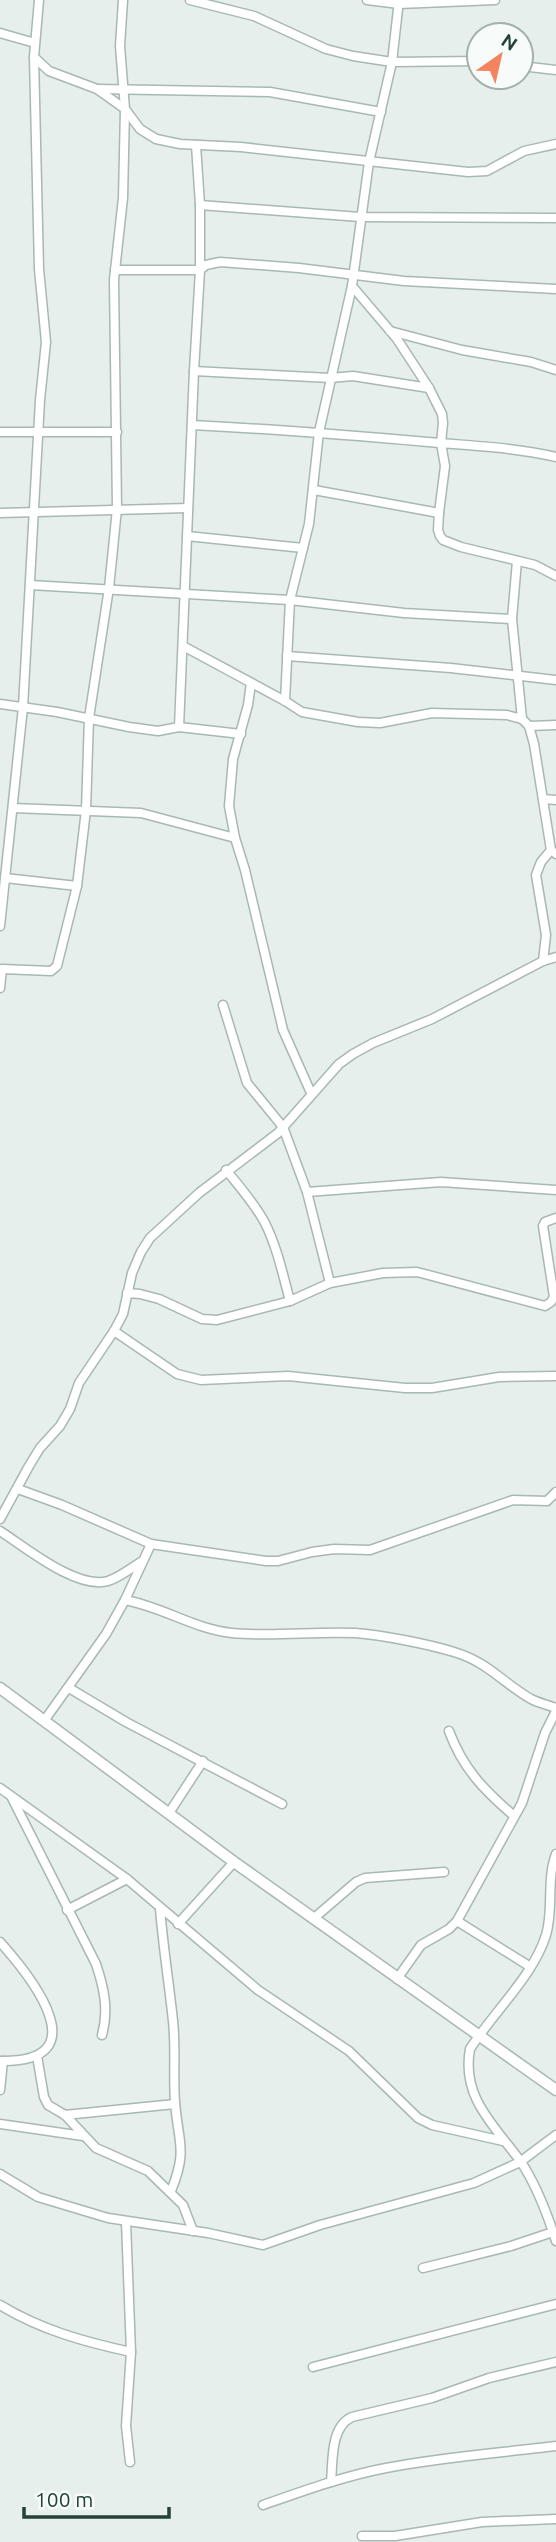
<svg xmlns="http://www.w3.org/2000/svg" width="556" height="2542" font-family="Ubuntu,sans-serif">
<rect width="100%" height="100%" fill="#e6efeb"/>
<g fill="none" stroke-linecap="round" stroke-linejoin="round">
<defs>
<g id="minor">
<path d="M190 0 254 16 326 49 353 56 392 62 479 61"/>
<path d="M367 0 399 4 495 0"/>
<path d="M399 0 392 62 369 162 352 286 397 339 429 388 442 414 443 423 441 443 445 466 439 513 438 530 440 536 443 540 461 547 535 565 556 576"/>
<path d="M0 33 35 43"/>
<path d="M34 57 49 71 97 89 125 109 140 129 156 139 180 144 241 147 468 172 487 171 524 151 556 144"/>
<path d="M521 66 556 70"/>
<path d="M97 89 270 92 381 112"/>
<path d="M200 205 360 217 556 218"/>
<path d="M115 270H200L206 265 220 262 299 268 404 281 556 289"/>
<path d="M390 331 462 350 531 362 556 370"/>
<path d="M194 371 330 378 353 376 429 388"/>
<path d="M192 425C271 429 349 435 428 442 471 446 514 447 556 457"/>
<path d="M0 432H117"/>
<path d="M314 490 439 513"/>
<path d="M0 513 188 508"/>
<path d="M187 536 303 548"/>
<path d="M517 561 512 619 522 719"/>
<path d="M30 585 290 600 404 613 512 619"/>
<path d="M183 646 285 701 302 712 358 722 380 723 432 713 507 715 522 719 529 726 534 744 551 850 556 854"/>
<path d="M287 656 451 668 556 680"/>
<path d="M251 683 248 705 233 759 229 806 235 838 245 870 283 1030 311 1093"/>
<path d="M285 701 290 600 309 524 319 432 352 286"/>
<path d="M0 704 57 712 129 727 158 731 179 727 241 734"/>
<path d="M529 726 556 725"/>
<path d="M179 727 194 371 200 270V205L196 145"/>
<path d="M543 799 556 800"/>
<path d="M13 808 141 813 235 838"/>
<path d="M5 878 77 886"/>
<path d="M0 926 23 707 40 400 46 342 39 269 34 57 39 0"/>
<path d="M543 961 546 935 536 875 541 862 551 850"/>
<path d="M0 988 2 969 51 971 57 966 77 886 86 810 89 718 109 588 117 509 114 280 123 198 125 109 120 46 123 0"/>
<path d="M223 1005 247 1083 283 1127 307 1192 330 1283"/>
<path d="M226 1170C240 1187 255 1204 265 1223 277 1247 283 1275 290 1301"/>
<path d="M307 1192 441 1182 556 1190"/>
<path d="M127 1293 140 1294 159 1299 202 1319 217 1320 290 1301 330 1283 383 1273 417 1272 545 1306 551 1302 554 1297 543 1226 545 1222 556 1218"/>
<path d="M114 1331 177 1374 201 1380 288 1376 405 1388H432L499 1377 556 1376"/>
<path d="M18 1489 62 1505 151 1544 266 1561H278L312 1552 334 1549 370 1550 513 1500 547 1501 556 1492"/>
<path d="M0 1519 29 1466 40 1448 60 1426 70 1409 79 1383 114 1331 123 1314 132 1273 141 1252 150 1238 199 1193 278 1133 339 1064 353 1054 373 1043 432 1019 543 961 556 957"/>
<path d="M0 1531C25 1547 77 1590 108 1581 120 1577 131 1568 141 1562"/>
<path d="M125 1600C163 1607 194 1629 232 1633 273 1637 314 1631 355 1633 382 1635 428 1644 454 1652 488 1662 503 1683 531 1699 539 1703 548 1705 556 1708"/>
<path d="M69 1688 126 1722 282 1804"/>
<path d="M44 1721 106 1634 125 1600 151 1544"/>
<path d="M449 1731C463 1769 484 1790 514 1816"/>
<path d="M0 1788 127 1879 258 1990 349 2051 418 2118 432 2125 503 2141"/>
<path d="M12 1798 96 1964C104 1988 109 2010 102 2035"/>
<path d="M169 1813 203 1761"/>
<path d="M556 1854C546 1881 554 1909 546 1935 534 1975 492 2014 470 2049 461 2098 495 2126 521 2162 537 2186 547 2213 556 2241"/>
<path d="M160 1908C163 1946 169 1983 173 2021 176 2048 173 2075 175 2102 178 2142 188 2150 171 2191"/>
<path d="M67 1910 127 1879"/>
<path d="M313 1919 356 1882 365 1878 444 1872"/>
<path d="M457 1921 529 1966"/>
<path d="M178 1924 234 1862"/>
<path d="M0 1942C33 1979 99 2063 0 2061"/>
<path d="M397 1979 421 1945 449 1929 457 1921 522 1803 545 1733 556 1711"/>
<path d="M37 2056 44 2097 48 2105 65 2115 96 2148 148 2171 183 2205 193 2231"/>
<path d="M0 2090 3 2061"/>
<path d="M65 2115 175 2104"/>
<path d="M0 2124 83 2136"/>
<path d="M0 2174 38 2197 108 2218 208 2233 263 2245 320 2225 474 2183 520 2162 556 2135"/>
<path d="M126 2222 131 2352 126 2426 130 2462"/>
<path d="M423 2268 511 2246 553 2232"/>
<path d="M0 2305C41 2330 85 2342 131 2352"/>
<path d="M313 2367 556 2304"/>
<path d="M331 2482C333 2461 330 2427 352 2417L432 2398 489 2378 556 2362"/>
<path d="M263 2505C303 2491 344 2476 386 2468 442 2457 499 2453 556 2446"/>
<path d="M362 2536H395L482 2522 556 2519"/>
</g>
<path id="tertiary" d="M0 1688 234 1862 556 2090"/>
</defs>
<use href="#minor" stroke="#a8b8b2" stroke-width="11"/>
<use href="#tertiary" stroke="#a8b8b2" stroke-width="13"/>
<use href="#minor" stroke="#fff" stroke-width="8"/>
<use href="#tertiary" stroke="#fff" stroke-width="10"/>
</g>
<g transform="translate(500 56) rotate(34)"><circle r="33" fill="#f7fbf9" stroke="#a3b1ad" stroke-width="2"/>
<path d="M0-5L12 26L0 18L-12 26Z" fill="#f4845f"/>
<text y="-10" font-size="19" font-weight="bold" text-anchor="middle" fill="#24423a">N</text>
</g>
<path d="M24 2507v10h145v-10" fill="none" stroke="#24423a" stroke-width="3.5"/>
<text x="35" y="2507" font-size="21" fill="#24423a" stroke="#f7fbf9" stroke-width="5" paint-order="stroke">100 m</text>
</svg>
